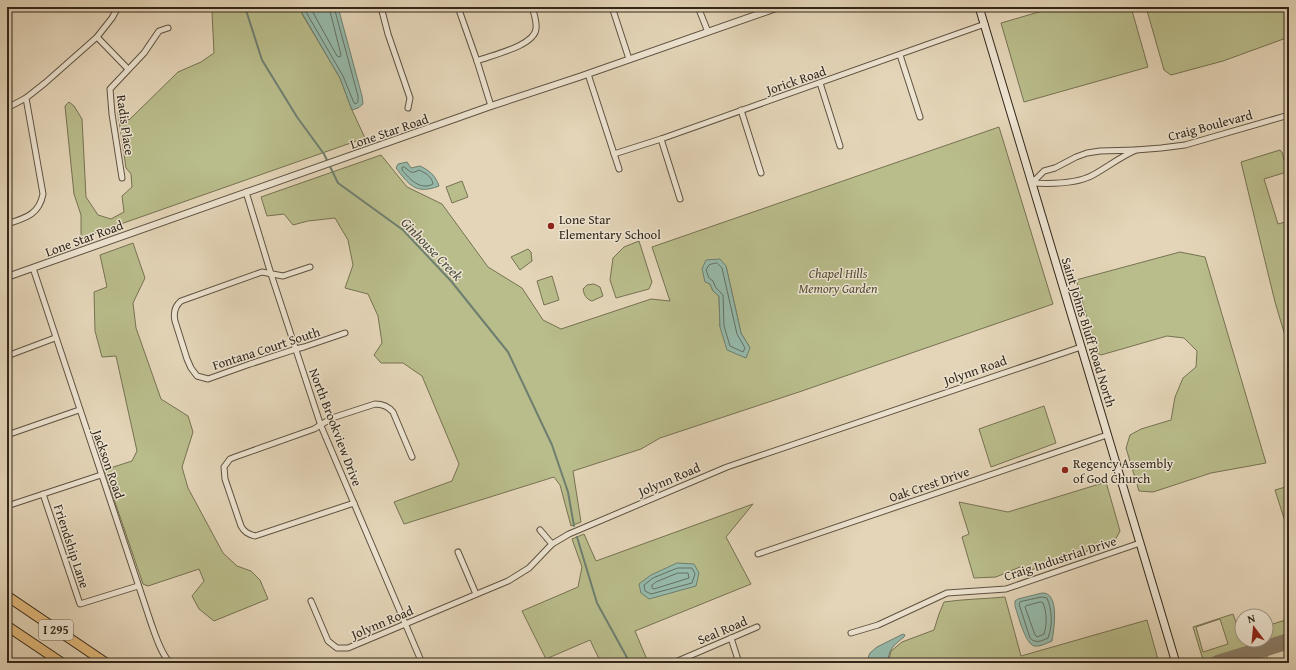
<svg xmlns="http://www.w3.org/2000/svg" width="1296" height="670" font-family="'Gentium Book Plus',serif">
<rect width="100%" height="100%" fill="#e4d5b8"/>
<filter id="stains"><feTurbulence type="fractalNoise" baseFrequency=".005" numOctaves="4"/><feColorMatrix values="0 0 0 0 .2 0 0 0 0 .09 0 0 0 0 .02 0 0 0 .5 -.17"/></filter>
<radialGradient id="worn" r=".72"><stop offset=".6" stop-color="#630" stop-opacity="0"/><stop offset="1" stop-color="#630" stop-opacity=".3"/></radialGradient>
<g fill="#b9bc8b" stroke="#767252" fill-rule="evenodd">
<path d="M210 7H300L302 14 340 78 352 110 365 138 81 238V215L74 194 65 106 69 102 74 106 82 119 86 197 98 215 111 219 124 212 122 196 132 187 131 174 126 168 118 113 119 110 129 120 178 72 201 62 214 53 212 12Z"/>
<path d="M1056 7H1131L1148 67 1024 102 1001 23Z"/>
<path d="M1146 7H1289V37L1223 61 1171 75 1164 70Z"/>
<path d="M999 127 1053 304 799 392 660 438 641 449 573 471 581 522 571 526 560 485 554 477 404 524 394 502 452 481 459 464 422 376 403 363H381L374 355 382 343 378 316 368 294 345 288 353 265 348 240 335 218 308 221 293 225 284 214 267 216 261 197 381 155 407 187 442 204 488 267 522 288 543 320 561 329 651 299 670 301 652 247ZM726 266 741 333 750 348 720 327 719 296 713 291 710 284Z"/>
<path d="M1280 150 1282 152 1287 172 1264 179 1278 224 1289 221V349L1275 302 1241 162Z"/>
<path d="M462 181 468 197 452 203 446 187Z"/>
<path d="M639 241 652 282 649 289 616 298 610 280 613 258 624 247Z"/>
<path d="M133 243 145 278 133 303 136 328 161 399 188 416 193 432 182 467 188 488 223 553 237 566 251 571 260 580 268 599 214 621 199 609 192 596 204 581 199 569 148 586 143 584 104 470 132 461 137 451 116 356 102 357 95 331 94 292 107 287 100 255Z"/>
<path d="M528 249 531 252 532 261 520 270 511 257Z"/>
<path d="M1180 252 1205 257 1266 463 1211 473 1153 492 1139 491 1126 448 1130 435 1141 429 1171 420 1175 397 1183 378 1196 367 1197 351 1184 338 1167 336 1101 355 1097 353 1076 280Z"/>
<path d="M552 276 559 300 544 305 537 281Z"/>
<path d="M594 284 600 287 603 296 592 301C586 299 584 295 583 289L587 285Z"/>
<path d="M1044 406 1056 443 991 467 979 429Z"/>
<path d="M1106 482 1120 531 1114 542 1028 571 1020 567 996 577 974 578 962 537 969 534 959 502 1008 512Z"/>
<path d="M1289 486V534L1275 490Z"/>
<path d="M753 504 726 537 751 584 635 631 648 662 644 663H601L590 640 546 659 522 611 578 587 582 567 572 539 584 534 596 561Z"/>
<path d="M1005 597 1021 656 1147 620 1159 663H888L891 651 902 642 934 630 939 614 944 602C964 599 984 599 1005 597Z"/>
<path d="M1233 614 1240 634H1242V640H1266V626L1289 619V636L1213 660 1210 663H1204L1193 627ZM1220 619 1228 644 1203 652 1196 627Z"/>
<path d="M1266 653 1269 663H1244L1243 661Z"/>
</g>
<g fill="#96b9aa" stroke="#6e7f70">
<path d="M300 7H338L362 96 363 104 358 108 352 110 340 78 302 13Z"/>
<path d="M407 162 411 168 420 166C429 170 436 176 439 186 416 195 409 185 396 168L398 164Z"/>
<path d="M720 259 726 266 741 333 750 348 746 358 727 350 720 327 719 296 713 291 710 284 705 282 702 269 706 260Z"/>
<path d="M677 563 694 564 699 573 696 586 649 599 641 593 639 584 651 575Z"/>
<path d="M1042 593C1060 592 1054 629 1052 641 1047 643 1040 647 1034 646 1025 643 1018 615 1015 606V601L1018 599Z"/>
<path d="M903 634 905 635 904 637C894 645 888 649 888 663H866L870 653 877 647Z"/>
</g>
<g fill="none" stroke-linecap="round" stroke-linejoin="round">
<g stroke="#647062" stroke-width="1">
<path d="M305 7 306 12 343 76 354 103 356 104 358 102V96L334 7"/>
<path d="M310 7 337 56 340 57 341 55 329 7"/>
<path d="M404 167C411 171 410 175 419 170 426 173 432 177 433 184 420 191 410 179 402 170V168Z"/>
<path d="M717 263 722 268 737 334 745 348 743 352 730 346 724 326 723 295 716 288 713 281 709 278 706 270 709 265Z"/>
<path d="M678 568H692L695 574 692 583 651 594 645 591 644 585 653 578Z"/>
<path d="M678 573H688L689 578 654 589 652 588V585L656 582Z"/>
<path d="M1042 597 1047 598C1052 610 1053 625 1048 638 1041 641 1036 644 1030 638L1019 604 1020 602Z"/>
<path d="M1041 602 1043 603C1047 612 1047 625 1044 634L1037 637 1035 635 1025 607 1026 606Z"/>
</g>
<g stroke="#6e7f70" stroke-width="2">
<path d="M245 7 262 60 297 117 324 154 338 183 403 230 451 281 508 352 552 445 568 492 574 526"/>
<path d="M577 537 597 603 630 663"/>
</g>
<path stroke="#8b7e69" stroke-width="16" d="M1218 663 1289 641"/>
<defs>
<g id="minor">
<path d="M381 7 388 34 410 98 408 108"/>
<path d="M458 7 477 61 491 106"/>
<path d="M612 7 629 59"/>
<path d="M698 7 708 32"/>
<path d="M97 37 128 69"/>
<path d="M900 55 920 117"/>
<path d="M477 61C492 55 534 46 536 29 537 21 534 14 532 7"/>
<path d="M588 74 619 169"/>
<path d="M820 83 840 146"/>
<path d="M7 108 26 98 45 83 97 37 112 18 118 7"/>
<path d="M741 110 761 173"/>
<path d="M661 139 680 199"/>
<path d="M1136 150C1120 157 1109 166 1093 175 1077 184 1051 184 1032 183L1044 171 1055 168 1076 157 1087 153 1100 151Z"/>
<path d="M1136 150 1161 148 1185 145 1289 115"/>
<path d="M614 154 661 139 985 24"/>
<path d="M122 178 112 114 110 89 144 53 159 31 168 28"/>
<path d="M246 192 271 274 321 426 422 663"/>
<path d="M7 224C25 218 39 215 43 194L26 98"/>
<path d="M310 267 283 276 262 272 181 301C175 306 173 312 175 321L187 359 191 368 197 376 208 379 250 364 296 349 304 347 345 333"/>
<path d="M33 268 151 623C155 634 162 657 171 663"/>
<path d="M7 356 55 338"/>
<path d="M7 435 79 410"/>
<path d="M43 494 80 604 138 586"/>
<path d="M354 503 255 536C248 534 244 532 241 526L225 479 224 467 230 459 235 457 314 429 332 418 375 404C383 404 388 406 393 412L412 457"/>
<path d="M7 506 101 475"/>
<path d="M540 530 552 544"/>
<path d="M458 552 476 594"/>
<path d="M758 554 1107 435"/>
<path d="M311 601 328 641 337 648H348L508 581 529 568 552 544 569 534 727 467 1081 347"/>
<path d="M851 633 878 625 947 593 1006 589 1140 543"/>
<path d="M731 638 739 663"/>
<path d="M673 663 757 627"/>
</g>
<path id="tertiary" d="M7 277 491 106 579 77 779 7"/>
<path id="secondary" d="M979 7 1176 663"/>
<g id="motorway">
<path d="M7 596 106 663"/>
<path d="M7 626 62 663"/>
</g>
</defs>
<use href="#minor" stroke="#5e5242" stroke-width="7"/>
<use href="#tertiary" stroke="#5e5242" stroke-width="8"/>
<use href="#secondary" stroke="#32271a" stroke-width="9"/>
<use href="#motorway" stroke="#32271a" stroke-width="11"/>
<use href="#minor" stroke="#ede4d1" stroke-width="5"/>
<use href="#tertiary" stroke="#ede4d1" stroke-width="6"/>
<use href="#secondary" stroke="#ede4d1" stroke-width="7"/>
<use href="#motorway" stroke="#e2ba7c" stroke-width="9"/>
</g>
<g fill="#8f2418" stroke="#ede4d1" stroke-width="1.5">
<circle cx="551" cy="226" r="4"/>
<circle cx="1065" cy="470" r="4"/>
</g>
<g text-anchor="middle" stroke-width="3" stroke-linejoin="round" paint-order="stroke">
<rect fill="#ede4d1" stroke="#6a6051" stroke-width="1" x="39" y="620" width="34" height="20" rx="3"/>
<g font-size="12" font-weight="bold" fill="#32271a">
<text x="56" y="634">I 295</text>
</g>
<g font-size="13" fill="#32271a" stroke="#ede4d1">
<text transform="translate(796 80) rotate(-19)" y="5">Jorick Road</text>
<text transform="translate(126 125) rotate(82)" y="5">Radis Place</text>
<text transform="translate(1210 125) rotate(-15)" y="5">Craig Boulevard</text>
<text transform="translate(389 131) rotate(-19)" y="5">Lone Star Road</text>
<text transform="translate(84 238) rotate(-20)" y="5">Lone Star Road</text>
<text transform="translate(1089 332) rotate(73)" y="5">Saint Johns Bluff Road North</text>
<text transform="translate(266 348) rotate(-18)" y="5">Fontana Court South</text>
<text transform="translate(975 370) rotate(-19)" y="5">Jolynn Road</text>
<text transform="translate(336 427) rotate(69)" y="5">North Brookview Drive</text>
<text transform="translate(109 464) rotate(71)" y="5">Jackson Road</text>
<text transform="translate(669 479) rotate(-23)" y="5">Jolynn Road</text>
<text transform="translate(929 484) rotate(-19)" y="5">Oak Crest Drive</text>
<text transform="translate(72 546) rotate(72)" y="5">Friendship Lane</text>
<text transform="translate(1060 558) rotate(-18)" y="5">Craig Industrial Drive</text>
<text transform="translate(382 622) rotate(-23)" y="5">Jolynn Road</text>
<text transform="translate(722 630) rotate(-23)" y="5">Seal Road</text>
</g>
<g font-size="13" fill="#32271a" stroke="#ede4d1" text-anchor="start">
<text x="559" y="224">Lone Star<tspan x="559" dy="15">Elementary School</tspan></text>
<text x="1073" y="468">Regency Assembly<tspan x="1073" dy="15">of God Church</tspan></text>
</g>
<g font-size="13" font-style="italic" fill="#544c36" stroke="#ede4d1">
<text x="838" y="278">Chapel Hills<tspan x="838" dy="15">Memory Garden</tspan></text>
</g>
<g font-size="14" font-style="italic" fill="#4b4c3e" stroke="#ede4d1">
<text transform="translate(432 249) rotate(46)" y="5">Ginhouse Creek</text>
</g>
</g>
<rect width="1296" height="670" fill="none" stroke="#e4d5b8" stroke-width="24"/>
<rect x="8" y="8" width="1280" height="654" fill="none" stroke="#32271a" stroke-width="2"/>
<rect x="12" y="12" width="1272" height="646" fill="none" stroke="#32271a"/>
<g transform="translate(1254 628) rotate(344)"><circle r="19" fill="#ede4d1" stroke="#a29888"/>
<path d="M0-3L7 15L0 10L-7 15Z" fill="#8f2418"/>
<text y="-6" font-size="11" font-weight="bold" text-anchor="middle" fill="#32271a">N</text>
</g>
<rect width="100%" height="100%" filter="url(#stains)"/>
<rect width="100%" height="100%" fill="url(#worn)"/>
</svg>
